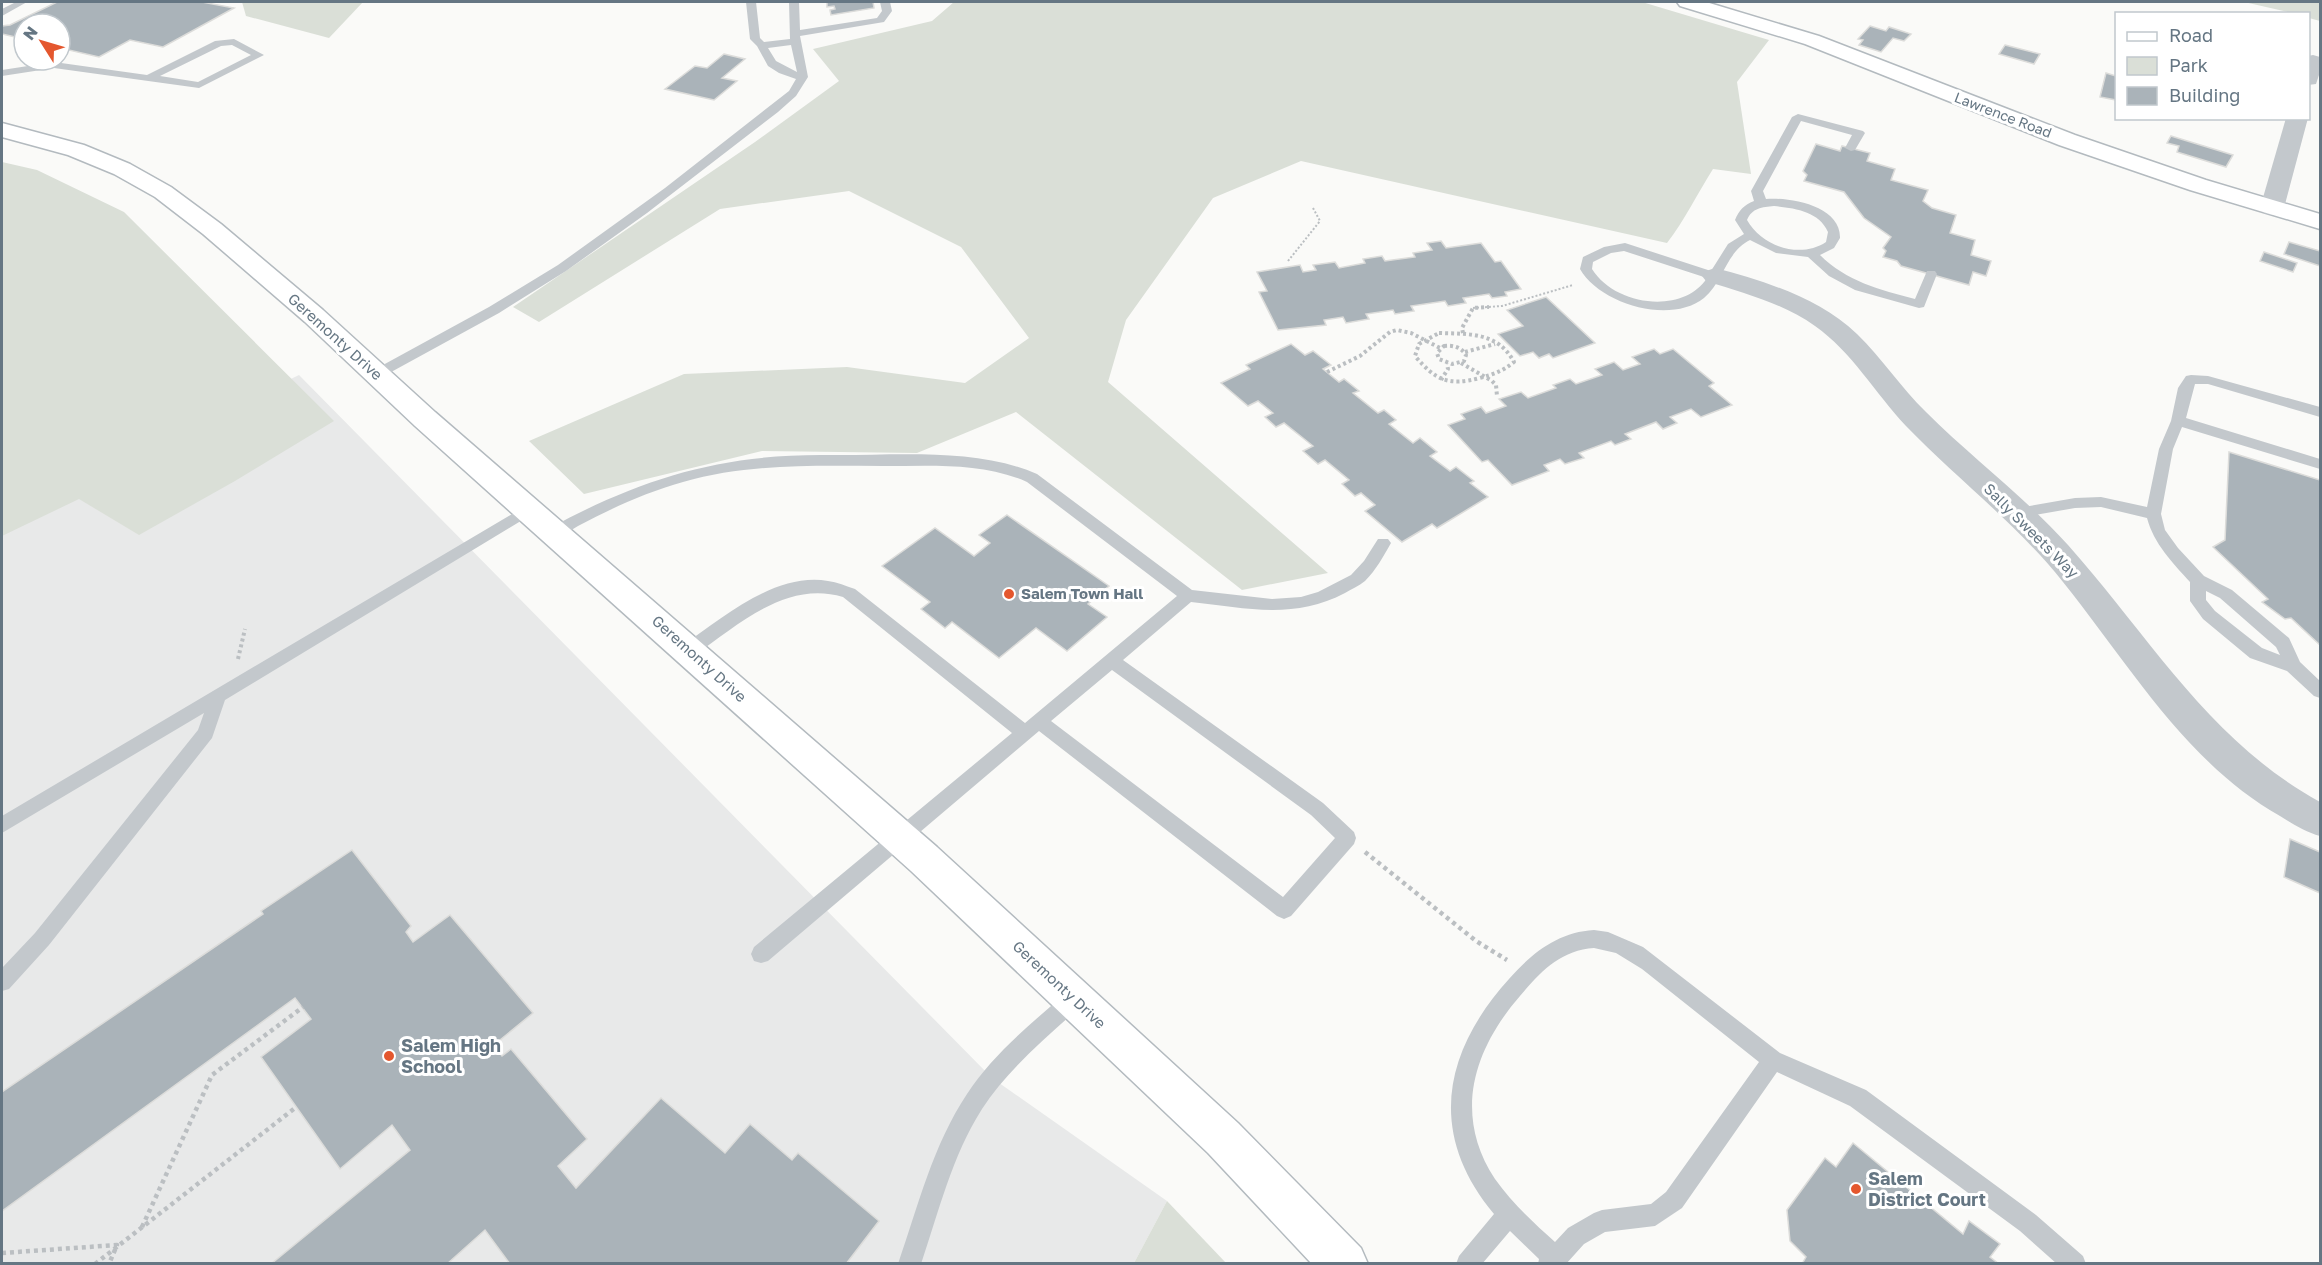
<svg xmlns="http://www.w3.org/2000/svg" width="2322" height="1265" font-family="'Golos Text',sans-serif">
<rect width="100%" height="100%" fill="#fafaf8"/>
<path fill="#e8e9e9" d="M299 375 992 1078 1167 1201 1134 1263 2 1264V521Z"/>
<g fill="#dadfd7">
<path d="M242 2H363L329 38 246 16Z"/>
<path d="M954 2H1642L1769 40 1737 82 1751 174 1713 169C1697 194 1685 220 1667 243L1301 161 1213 198 1126 320 1108 382 1328 573 1242 590 1016 412 917 453 762 451 584 494 529 441 684 374 847 367 965 383 1029 338 961 247 849 191 720 209 539 322 513 307 755 142 839 81 813 49 932 21Z"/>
<path d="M2244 2H2320V21L2309 18 2308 14 2292 13Z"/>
<path d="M2 162 37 170 124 212 334 421 235 481 139 535 79 499 2 536Z"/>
<path d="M1167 1201 1226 1263H1134Z"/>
</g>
<g fill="#aab3b9" stroke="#dcdcda" stroke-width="1.5">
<path d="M57 2H202L234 8 163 47 130 40 99 57 60 48 64 45 60 44V24H24V39L2 34V26L10 25Z"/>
<path d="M827 2H873L874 8 831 15 830 10 835 9 834 6 827 7Z"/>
<path d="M1870 26 1886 31 1889 27 1911 34 1904 41 1893 38 1881 52 1859 45 1863 40 1858 39Z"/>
<path d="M2005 45 2040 54 2034 64 1999 54Z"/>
<path d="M724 54 745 59 722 78 737 81 714 100 665 89 695 66 707 68Z"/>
<path d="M2106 73 2116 76V100L2100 97Z"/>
<path d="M2171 136 2233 155 2226 167 2177 152 2179 146 2167 143Z"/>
<path d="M1816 144 1840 151 1842 146 1870 153 1867 161 1895 169 1891 180 1928 190 1923 201 1932 208 1956 215 1950 233 1975 240 1971 255 1991 261 1986 276 1973 272 1969 285 1901 266 1897 261 1883 257 1886 251 1883 248 1891 237 1864 218 1844 192 1804 181 1807 175 1803 171Z"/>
<path d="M1441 241 1446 248 1481 243 1495 262 1501 261 1521 289 1505 292 1507 296 1492 298 1489 294 1463 298 1466 303 1448 306 1445 301 1411 306 1414 311 1395 314 1393 310 1366 314 1369 319 1346 323 1343 317 1324 320 1326 325 1278 330 1259 292 1267 291 1257 272 1300 265 1303 272 1316 270 1313 265 1335 262 1339 268 1365 263 1363 259 1382 256 1385 261 1415 257 1413 253 1432 250 1427 243Z"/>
<path d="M2289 242 2320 251V266L2284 254Z"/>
<path d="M2264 252 2297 263 2293 272 2260 261Z"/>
<path d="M1546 297 1595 343 1553 358 1549 354 1539 358 1533 352 1520 356 1498 334 1523 326 1507 310Z"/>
<path d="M1291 344 1305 355 1313 351 1331 365 1323 369 1339 382 1344 379 1359 391 1353 393 1378 413 1384 410 1396 420 1389 424 1413 443 1420 438 1437 452 1430 456 1450 471 1456 467 1474 481 1470 483 1488 497 1437 528 1432 524 1402 542 1365 511 1375 505 1361 493 1355 496 1342 484 1349 480 1325 460 1318 464 1303 451 1313 446 1284 423 1276 427 1265 417 1273 413 1258 401 1248 406 1221 383 1250 369 1246 365Z"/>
<path d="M1654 349 1660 354 1673 349 1714 383 1709 386 1732 405 1701 417 1691 409 1670 417 1677 423 1663 429 1656 422 1625 434 1631 439 1615 445 1611 441 1579 453 1584 458 1565 464 1560 459 1544 465 1549 471 1512 485 1488 460 1482 462 1448 425 1465 419 1461 414 1481 407 1486 413 1506 406 1499 399 1521 392 1528 398 1556 388 1553 385 1570 379 1576 384 1602 375 1595 369 1614 362 1623 370 1640 364 1632 357Z"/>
<path d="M2229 452 2320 480V645L2291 618 2285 619 2262 602 2268 599 2213 547 2225 540Z"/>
<path d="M1007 515 1109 586 1088 604 1107 617 1067 651 1036 628 999 658 952 622 945 628 921 609 930 602 882 566 935 528 974 556 990 543 979 535Z"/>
<path d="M2290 839 2320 852V893L2284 877Z"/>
<path d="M352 850 411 926 406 932 413 942 450 915 533 1013 494 1045 502 1056 511 1049 587 1139 558 1166 576 1188 661 1098 725 1153 750 1124 792 1160 798 1153 879 1221 846 1264H510L485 1230 447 1264H271L410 1150 392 1125 340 1169 261 1057 311 1019 295 998 2 1211V1092L263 914 261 911Z"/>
<path d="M1853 1143 1963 1234 1969 1221 2000 1244 1990 1257 1999 1264H1802L1806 1257 1790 1241 1787 1210 1825 1158 1836 1167Z"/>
</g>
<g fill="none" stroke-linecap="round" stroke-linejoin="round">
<defs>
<g id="secondary">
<path d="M1677 2H1706L1819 36 2075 135 2206 180 2320 214V229L2190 190 2059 145 1805 44 1680 6Z"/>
<path d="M2 123 84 145 130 164 171 187 221 224 323 310 435 412 937 847 1238 1123 1361 1248 1368 1264H1312L1208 1153 911 871 415 426 305 322 203 234 155 197 114 174 68 155 2 137Z"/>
</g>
</defs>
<use href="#secondary" stroke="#b3babf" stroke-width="3"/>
<g stroke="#bbbfc2" stroke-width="2" stroke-dasharray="2 2" stroke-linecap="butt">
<path d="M1288 261 1320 221 1313 208"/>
<path d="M1473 308 1502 306 1573 285"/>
</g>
<g stroke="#bbbfc2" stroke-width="4" stroke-dasharray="3 3" stroke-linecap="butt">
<path d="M1439 333C1469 334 1498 332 1514 362 1503 371 1494 374 1480 378 1449 386 1436 381 1415 356L1419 344Z"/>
<path d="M1463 333 1462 328 1473 308 1489 307"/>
<path d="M1444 346C1453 345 1461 347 1466 355L1464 361 1452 364 1439 359 1437 353Z"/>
<path d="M1465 352 1495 344"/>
<path d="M1461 363 1492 381 1496 385 1497 396"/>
<path d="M1327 372 1360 356 1390 332 1397 330 1411 333 1440 348"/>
<path d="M1441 380 1448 369 1447 364"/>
<path d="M238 659 245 629"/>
</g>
<g stroke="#bbbfc2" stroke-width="4.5" stroke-dasharray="4 4" stroke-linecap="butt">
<path d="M1365 852 1476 941 1507 960"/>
<path d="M142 1227 212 1075 303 1007"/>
<path d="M2 1253 117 1245 109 1264"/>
<path d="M95 1264 295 1108"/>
</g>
<g fill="#c3c8cc" fill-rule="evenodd">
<path d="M16 2H27L2 16V9Z"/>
<path d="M746 2H756L760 38 764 42 790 39 789 2H799L800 30 877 18 882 11 880 2H890L892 11 884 22 800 36 808 77 796 96 778 112 647 213 566 271 499 313 382 377H372L370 374 372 371 489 307 558 265 665 188 789 91 796 79 779 73 768 66 757 46 750 39ZM791 45 797 72 776 61 768 48Z"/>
<path d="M234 39 264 55 199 88 54 68 2 76V70L54 62 147 75 215 41ZM232 45 251 55 198 82 160 76 221 46Z"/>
<path d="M1798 114 1863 131 1865 133 1855 150 1851 151 1845 148 1852 135 1801 121 1763 191 1766 199C1790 197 1841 206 1840 238L1834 248 1820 255C1846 281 1880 290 1915 299L1927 271H1935L1937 274 1924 307 1919 308 1855 290 1829 276 1808 257 1776 253 1750 240C1726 252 1724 281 1704 298 1670 325 1600 304 1580 269L1583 257 1604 247 1625 243 1711 271 1728 244 1744 234 1735 220C1739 210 1744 205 1754 201L1751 191 1792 117ZM1774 206C1794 208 1819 211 1828 232L1826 242C1801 259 1762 247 1747 220 1752 208 1762 207 1774 206ZM1624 251 1707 278C1683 315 1615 306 1592 269L1593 262 1611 253Z"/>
<path d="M2191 375 2208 376 2320 407V417L2208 384H2195L2186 418 2320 459V469L2182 427 2173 449 2161 514 2165 530 2178 548 2204 576 2232 590 2289 638 2300 662 2320 681V698L2314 696 2287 671 2250 658 2203 619 2190 601V582C2172 562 2154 544 2147 518L2101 507 2075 508 2018 518 2013 517 2010 513 2013 509 2018 508 2075 498 2101 497 2147 507 2159 449 2171 421 2178 388 2186 376ZM2206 591 2220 598 2276 647 2280 655 2262 648 2215 611 2206 600Z"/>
<path d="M827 455C894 456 975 447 1037 474L1192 590 1272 599 1301 597 1318 592 1351 575 1364 561 1378 539H1388L1391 543C1383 557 1376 570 1365 581 1359 586 1351 589 1345 593 1294 620 1246 608 1191 602L1123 660 1323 803 1354 832 1356 838 1354 844 1291 916 1284 919 1277 916 1039 731 768 961 761 963 754 961 751 954 754 947 1012 733 843 597C787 580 739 624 695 655L689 657 683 655 681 650 683 645C723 618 775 572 828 581 837 582 846 586 855 589L1025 723 1177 596 1027 482C982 462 931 466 883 466 815 466 749 463 683 482 647 492 612 508 578 526 569 531 560 539 550 536L547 532 550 528C642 478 721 454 827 455ZM1112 670 1311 815 1335 838 1283 897 1051 721Z"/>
<path d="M529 504 534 505 537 509 534 513 225 700 212 738 49 945 9 989 2 991V968L35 933 198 730 204 713 2 833V816Z"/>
<path d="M1594 930 1608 932 1643 947 1780 1053 1866 1090 2036 1215 2083 1256 2086 1264H2057L2020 1231 1850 1106 1777 1072 1682 1208 1655 1226 1605 1232 1584 1244 1566 1264H1538L1539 1259 1510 1231 1482 1264H1456L1459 1256 1494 1214C1427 1134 1443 1052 1509 979 1532 953 1558 932 1594 930ZM1594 948 1616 953 1642 969 1759 1062 1666 1192 1651 1204 1602 1210 1594 1213 1568 1228 1555 1242C1533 1222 1512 1203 1495 1179 1453 1115 1473 1050 1520 996 1540 972 1561 950 1594 948Z"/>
<path d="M1074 989 1081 992 1084 999 1081 1006C1046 1038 1008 1069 982 1109 952 1156 939 1211 921 1264H898C918 1206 933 1145 967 1094 993 1054 1032 1023 1067 992Z"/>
</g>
<g fill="#c3c8cc" fill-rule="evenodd">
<path d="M2313 55 2320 57V72L2316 84 2308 85V56Z"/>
<path d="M2286 118H2308L2284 208 2280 213 2272 215 2264 213 2260 208Z"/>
<path d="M1715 268C1765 281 1819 298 1857 334 1882 358 1901 388 1926 412 1972 458 2025 497 2068 545 2150 637 2209 741 2320 802V836C2306 832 2293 824 2280 816 2186 763 2129 664 2063 582 2017 524 1957 479 1906 426 1875 393 1852 352 1815 326 1783 303 1743 293 1706 281L1702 276 1706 271Z"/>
</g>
<use href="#secondary" fill="#fff" fill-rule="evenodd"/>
</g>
<g fill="#e4572e" stroke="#fff" stroke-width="2">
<circle cx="1009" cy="594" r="6"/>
<circle cx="389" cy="1056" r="6"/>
<circle cx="1856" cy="1189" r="6"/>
</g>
<g text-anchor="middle" stroke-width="6" stroke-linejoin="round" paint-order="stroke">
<g font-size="14" fill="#657683" stroke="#fff">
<text transform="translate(2003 115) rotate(21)" y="5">Lawrence Road</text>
</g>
<g font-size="15" fill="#657683" stroke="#fff">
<text transform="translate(335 337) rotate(42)" y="5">Geremonty Drive</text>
<text transform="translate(2031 531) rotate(45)" y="5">Sally Sweets Way</text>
<text transform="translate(699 659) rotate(42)" y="5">Geremonty Drive</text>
<text transform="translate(1059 985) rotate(43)" y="5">Geremonty Drive</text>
</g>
<g font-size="15" font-weight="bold" fill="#657683" stroke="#fff" text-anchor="start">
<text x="1021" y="599">Salem Town Hall</text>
</g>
<g font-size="18" font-weight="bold" fill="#657683" stroke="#fff" text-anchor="start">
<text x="401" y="1052">Salem High<tspan x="401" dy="21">School</tspan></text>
<text x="1868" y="1185">Salem<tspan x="1868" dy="21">District Court</tspan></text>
</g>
</g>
<rect width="2322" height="1265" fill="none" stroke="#657683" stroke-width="6"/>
<rect x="2115" y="12" width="195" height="108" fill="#ffffff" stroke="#c1c8cd" stroke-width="1.5"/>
<rect x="2127" y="32" width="30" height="9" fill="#ffffff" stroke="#c1c8cd" stroke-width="1.5"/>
<text x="2169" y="42" font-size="18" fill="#657683">Road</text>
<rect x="2127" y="57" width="30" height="18" fill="#dadfd7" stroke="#c1c8cd" stroke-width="1.5"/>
<text x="2169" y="72" font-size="18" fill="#657683">Park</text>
<rect x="2127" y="87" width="30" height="18" fill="#aab3b9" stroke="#c1c8cd" stroke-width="1.5"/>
<text x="2169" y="102" font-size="18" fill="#657683">Building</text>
<g transform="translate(42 42) rotate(307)"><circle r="28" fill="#ffffff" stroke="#c1c8cd" stroke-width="1.5"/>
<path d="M0-4.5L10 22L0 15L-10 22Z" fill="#e4572e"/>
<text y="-9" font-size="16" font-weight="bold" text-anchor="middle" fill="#657683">N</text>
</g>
</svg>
